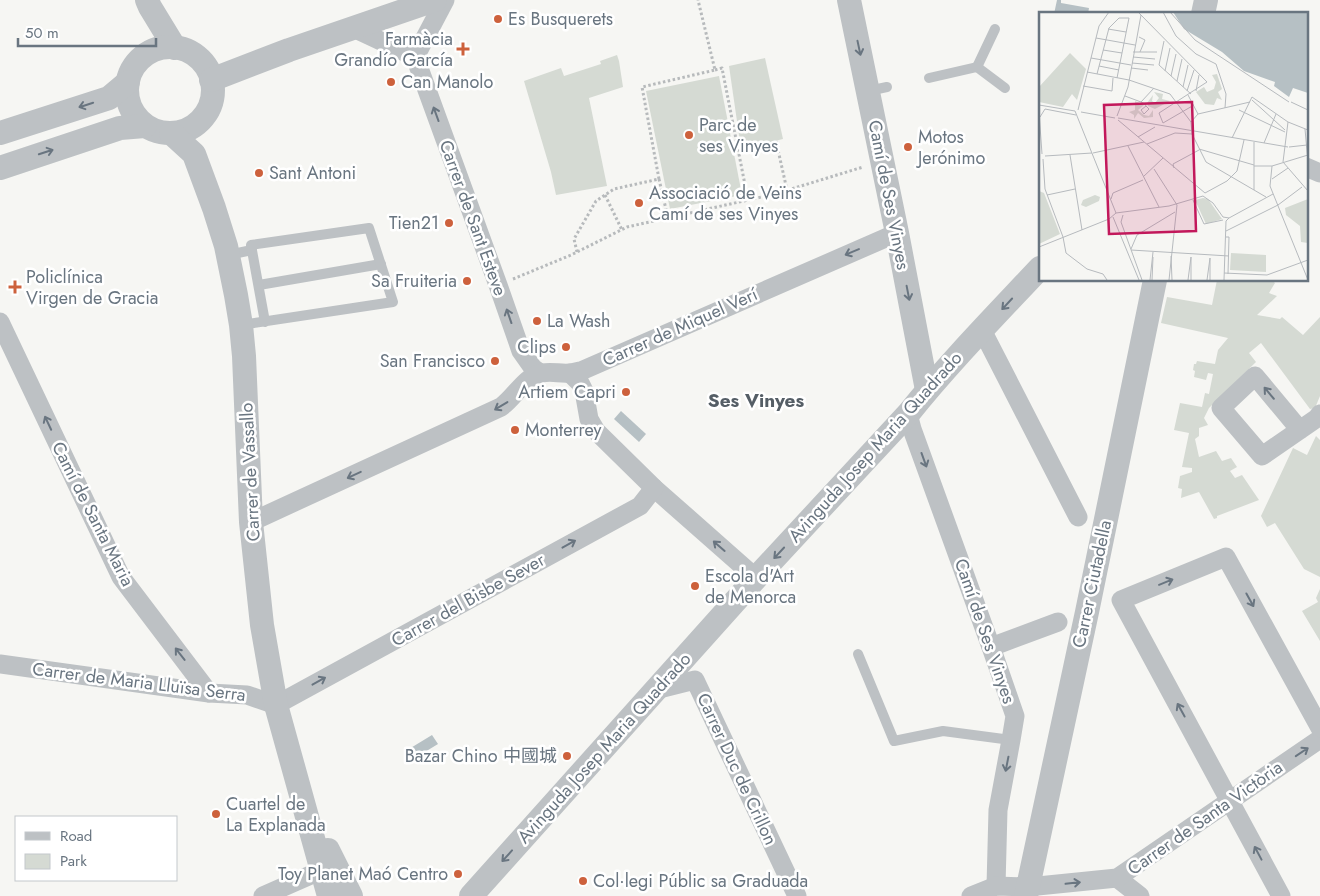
<svg xmlns="http://www.w3.org/2000/svg" width="1320" height="896" font-family="Jost,'Noto Sans SC',sans-serif">
<rect width="100%" height="100%" fill="#f6f6f3"/>
<g fill="#d5dad3">
<path d="M617 55 619 61 623 87 589 98 607 186 556 195 551 172 524 81 561 68 564 76 601 64 600 61Z"/>
<path d="M765 58 783 139 741 149 729 66Z"/>
<path d="M719 76 742 195 670 209 646 91Z"/>
<path d="M1217 280H1272L1275 283 1269 293 1277 296 1257 315 1280 319 1282 317 1303 335 1320 317V396L1315 408 1310 409 1261 343 1249 353 1256 362 1209 408 1204 418 1208 425 1199 428V436L1195 439 1199 457 1216 451 1222 461 1231 458 1237 467 1230 471 1235 478 1242 475 1259 500 1217 516V518L1214 519 1199 492 1181 498 1182 489 1178 488 1180 476 1192 472V468L1182 467 1189 433 1174 430 1180 403 1202 407 1205 393 1209 394 1213 374 1208 373 1206 380 1194 377 1195 371 1193 370 1194 364H1196L1197 361 1215 364 1218 350 1228 338 1161 323 1167 297 1212 305Z"/>
<path d="M1316 436 1320 440V577L1304 569 1275 523 1267 527 1261 516 1293 448 1307 455Z"/>
<path d="M1320 589V641L1302 611 1318 602 1316 598Z"/>
</g>
<g fill="#b6c0c4">
<path d="M1057 0H1061V3L1089 8 1088 14H1054Z"/>
<path d="M621 411 646 434 639 442 614 419Z"/>
<path d="M432 735 438 744 415 758 414 756 410 755 411 751 409 749Z"/>
</g>
<g fill="none" stroke-linecap="round" stroke-linejoin="round">
<g stroke="#b7babc" stroke-width="3" stroke-dasharray="2.5 2.5" stroke-linecap="butt">
<path d="M715 70 722 68 748 200"/>
<path d="M776 141 787 190"/>
<path d="M659 179 668 218"/>
<path d="M605 195 622 230"/>
<path d="M577 252 574 239 596 201 614 189 659 179 642 87 715 70 698 0"/>
<path d="M513 279 571 255 627 227 775 194 863 167"/>
</g>
<g stroke="#bdc1c4" stroke-width="10">
<path d="M977 67 995 29"/>
<path d="M929 78 977 67 1005 88"/>
<path d="M868 91 887 87"/>
<path d="M228 255 252 250"/>
<path d="M259 285 381 264"/>
<path d="M241 325 393 302 369 228 251 245 265 322"/>
<path d="M858 654 894 741 943 731 1011 740"/>
</g>
<g stroke="#bdc1c4" stroke-width="19">
<path d="M353 28 415 57 498 285 521 351 533 368 540 373"/>
<path d="M415 57 445 0"/>
<path d="M1306 167 1320 173"/>
<path d="M0 322 121 577 209 693"/>
<path d="M982 330 1078 517"/>
<path d="M570 373 580 383 584 391 589 419 596 431 654 488 756 578"/>
<path d="M908 414 912 429 991 647 1015 716 1011 740 998 810 996 886"/>
<path d="M1300 430 1255 376 1221 408 1262 456 1317 418 1320 414"/>
<path d="M251 522 501 407C515 397 525 376 542 373 552 371 560 374 570 373 573 373 578 371 581 371L897 233"/>
<path d="M991 647 1058 622"/>
<path d="M0 664 209 693 247 695 276 705 640 506 654 488"/>
<path d="M655 690 695 680 797 896"/>
<path d="M1117 878 1140 896"/>
<path d="M263 896 322 870"/>
<path d="M971 896 996 886 1028 887 1117 878 1320 739"/>
<path d="M1281 896 1121 600 1226 557 1320 728"/>
</g>
<g stroke="#bdc1c4" stroke-width="24">
<path d="M147 0 150 7 175 48"/>
<path d="M849 0 897 233 927 390"/>
<path d="M1203 14 1206 0"/>
<circle cx="170" cy="90" r="43"/>
<path d="M211 80 289 50 435 0"/>
<path d="M0 133 109 98 128 82"/>
<path d="M171 133 194 154 214 208 226 246 236 295 241 325 244 356 251 522 262 625 276 705 329 896"/>
<path d="M0 168 120 128 145 126"/>
<path d="M328 850 351 896"/>
<path d="M471 896 756 578 908 414C949 363 995 316 1040 268"/>
<path d="M1026 896 1087 612 1155 280"/>
</g>
</g>
<defs><path id="oneway-shaft" d="M-6 0H5M1.5-3L5.5 0L1.5 3" fill="none" stroke-width="1.6" stroke-linecap="round" stroke-linejoin="round" transform="scale(1.25)"/></defs>
<g stroke="#697580">
<use href="#oneway-shaft" transform="translate(859 48) rotate(78)"/>
<use href="#oneway-shaft" transform="translate(86 105) rotate(162)"/>
<use href="#oneway-shaft" transform="translate(436 114) rotate(-110)"/>
<use href="#oneway-shaft" transform="translate(46 152) rotate(-18)"/>
<use href="#oneway-shaft" transform="translate(852 252) rotate(157)"/>
<use href="#oneway-shaft" transform="translate(908 293) rotate(79)"/>
<use href="#oneway-shaft" transform="translate(1007 304) rotate(133)"/>
<use href="#oneway-shaft" transform="translate(509 316) rotate(-109)"/>
<use href="#oneway-shaft" transform="translate(1269 393) rotate(-130)"/>
<use href="#oneway-shaft" transform="translate(501 406) rotate(149)"/>
<use href="#oneway-shaft" transform="translate(48 423) rotate(-115)"/>
<use href="#oneway-shaft" transform="translate(924 460) rotate(70)"/>
<use href="#oneway-shaft" transform="translate(354 475) rotate(155)"/>
<use href="#oneway-shaft" transform="translate(569 544) rotate(-29)"/>
<use href="#oneway-shaft" transform="translate(719 546) rotate(-139)"/>
<use href="#oneway-shaft" transform="translate(779 553) rotate(133)"/>
<use href="#oneway-shaft" transform="translate(1166 582) rotate(-22)"/>
<use href="#oneway-shaft" transform="translate(1250 600) rotate(61)"/>
<use href="#oneway-shaft" transform="translate(180 654) rotate(-128)"/>
<use href="#oneway-shaft" transform="translate(319 681) rotate(-29)"/>
<use href="#oneway-shaft" transform="translate(1181 710) rotate(-119)"/>
<use href="#oneway-shaft" transform="translate(1302 752) rotate(-34)"/>
<use href="#oneway-shaft" transform="translate(1007 764) rotate(101)"/>
<use href="#oneway-shaft" transform="translate(1258 853) rotate(-118)"/>
<use href="#oneway-shaft" transform="translate(507 856) rotate(132)"/>
<use href="#oneway-shaft" transform="translate(1073 883) rotate(-6)"/>
</g>
<g fill="#cd613c" stroke="#fff" stroke-width="2">
<circle cx="498" cy="19" r="5"/>
<path d="M460.5 41.5h5v5h5v5h-5v5h-5v-5h-5v-5h5z"/>
<circle cx="391" cy="82" r="5"/>
<circle cx="689" cy="135" r="5"/>
<circle cx="908" cy="147" r="5"/>
<circle cx="259" cy="173" r="5"/>
<circle cx="639" cy="203" r="5"/>
<circle cx="449" cy="223" r="5"/>
<circle cx="467" cy="281" r="5"/>
<path d="M12.5 279.5h5v5h5v5h-5v5h-5v-5h-5v-5h5z"/>
<circle cx="537" cy="321" r="5"/>
<circle cx="566" cy="347" r="5"/>
<circle cx="495" cy="361" r="5"/>
<circle cx="626" cy="392" r="5"/>
<circle cx="515" cy="430" r="5"/>
<circle cx="695" cy="586" r="5"/>
<circle cx="567" cy="756" r="5"/>
<circle cx="216" cy="814" r="5"/>
<circle cx="458" cy="874" r="5"/>
<circle cx="583" cy="881" r="5"/>
</g>
<g text-anchor="middle" stroke-width="5" stroke-linejoin="round" paint-order="stroke">
<g font-size="18" fill="#697580" stroke="#fff" text-anchor="start">
<text x="508" y="25">Es Busquerets</text>
<text x="453" y="45" text-anchor="end">Farmàcia<tspan x="453" dy="21">Grandío García</tspan></text>
<text x="401" y="88">Can Manolo</text>
<text x="699" y="131">Parc de<tspan x="699" dy="21">ses Vinyes</tspan></text>
<text x="918" y="143">Motos<tspan x="918" dy="21">Jerónimo</tspan></text>
<text x="269" y="179">Sant Antoni</text>
<text x="649" y="199">Associació de Veïns<tspan x="649" dy="21">Camí de ses Vinyes</tspan></text>
<text x="439" y="229" text-anchor="end">Tien21</text>
<text x="26" y="283">Policlínica<tspan x="26" dy="21">Virgen de Gracia</tspan></text>
<text x="457" y="287" text-anchor="end">Sa Fruiteria</text>
<text x="547" y="327">La Wash</text>
<text x="556" y="353" text-anchor="end">Clips</text>
<text x="485" y="367" text-anchor="end">San Francisco</text>
<text x="616" y="398" text-anchor="end">Artiem Capri</text>
<text x="525" y="436">Monterrey</text>
<text x="705" y="582">Escola d'Art<tspan x="705" dy="21">de Menorca</tspan></text>
<text x="557" y="762" text-anchor="end">Bazar Chino 中國城</text>
<text x="226" y="810">Cuartel de<tspan x="226" dy="21">La Explanada</tspan></text>
<text x="448" y="880" text-anchor="end">Toy Planet Maó Centro</text>
<text x="593" y="887">Col·legi Públic sa Graduada</text>
</g>
<g font-size="18" fill="#697580" stroke="#fff">
<text transform="translate(889 195) rotate(79)" y="6">Camí de Ses Vinyes</text>
<text transform="translate(473 218) rotate(70)" y="6">Carrer de Sant Esteve</text>
<text transform="translate(680 327) rotate(-24)" y="6">Carrer de Miquel Verí</text>
<text transform="translate(875 447) rotate(-48)" y="6">Avinguda Josep Maria Quadrado</text>
<text transform="translate(250 472) rotate(-93)" y="6">Carrer de Vassallo</text>
<text transform="translate(93 514) rotate(63)" y="6">Camí de Santa Maria</text>
<text transform="translate(1092 584) rotate(-78)" y="6">Carrer Ciutadella</text>
<text transform="translate(468 600) rotate(-29)" y="6">Carrer del Bisbe Sever</text>
<text transform="translate(985 631) rotate(71)" y="6">Camí de Ses Vinyes</text>
<text transform="translate(139 682) rotate(7)" y="6">Carrer de Maria Lluïsa Serra</text>
<text transform="translate(604 748) rotate(-48)" y="6">Avinguda Josep Maria Quadrado</text>
<text transform="translate(737 769) rotate(65)" y="6">Carrer Duc de Crillon</text>
<text transform="translate(1205 818) rotate(-35)" y="6">Carrer de Santa Victòria</text>
</g>
<g font-size="19" font-weight="bold" fill="#555e66" stroke="#fff">
<text x="756" y="407">Ses Vinyes</text>
</g>
</g>
<g transform="translate(1039 12)">
<rect width="269" height="269" fill="#f6f6f3"/>
<path d="M31 41 47 57 38 88 33 82 24 95 0 90V75ZM178 62 183 77 179 80 183 88 178 86 175 93 166 92 157 80 165 75 168 80 175 77 177 70 173 63ZM115 80 124 82 123 87 131 89 116 97 109 94 108 91 114 83 113 89 116 91 120 86ZM96 89 105 93 99 98 105 103 110 104 114 98V105L105 106 99 101 95 107V103L90 100 96 98ZM0 179 5 181 21 222 0 232ZM56 183 61 185 60 189 47 195 42 193 44 188ZM164 186 169 187 183 207 167 212 156 188ZM269 187V231L262 230 261 214 247 203 246 196ZM192 241 227 243V260L191 258Z" fill="#d5dad3"/>
<path d="M134 0 269 1V81L254 76 250 85 235 74 236 70 205 59 183 40 145 17Z" fill="#b6c0c4"/>
<path fill="none" stroke="#b6c0c4" stroke-width="2.5" d="M246 0 269 13"/>
<path fill="none" stroke="#b6babe" stroke-width="1" d="M99 0 168 70 120 101 124 111 155 93M124 0 137 24 157 42 177 52 187 82 186 96M131 0 156 28 250 90M69 17 87 20M100 25 106 28 101 40M57 26 96 33M125 29 120 53 152 82M64 38 83 41M94 40H118M94 45 116 47M52 46 92 53M93 51 115 53M60 54 80 58M92 56 109 58M126 59 131 36M48 60 90 68 131 82 152 110 153 122 167 150 227 185M58 62 70 16 80 6H90L78 66M132 64 137 42M138 69 143 47M44 74 73 79 74 66M144 75 149 53M148 79 155 58M157 79 160 63M149 83 159 102M86 84 102 90 115 76M213 88 246 118M102 90 106 92 107 94 110 97 105 102 102 98 107 94M252 90 269 98M0 93 36 99M39 98 60 14 70 0M200 98 246 120M36 99 77 201M0 100 3 142M42 100 76 106M78 104 89 75 102 3M1 105 6 97 37 103M79 106 249 135M79 108 166 181M152 110 159 102 211 90M266 117 269 150M99 125 116 115M193 126 213 85 249 110 269 118M225 131 237 102M108 132 136 121 153 122M89 134 120 195M250 135 268 133M160 137 215 153M54 141 105 130M31 143 43 218M6 144 53 141M4 147 6 177 24 225 27 241 48 257 64 262 68 268M244 150 249 110M244 150 269 179M215 154H233L269 143M233 154 231 174 269 268M135 156 134 152 160 138M115 157 138 193 130 268M104 165 124 146M233 167 249 156M215 178V130M166 181 188 169 198 159 205 128M8 183 36 177M164 184 174 191 184 205 190 206 234 182M72 187 74 181 104 168M154 188 165 212 184 208M77 201 130 194 164 184M84 203 82 210 103 268M74 205 100 268M187 219 239 193 263 175M187 225H190L189 262M0 235 70 207 77 201M92 237 98 223 136 200M92 238 190 244M132 244 133 268M185 261 228 263 269 248M111 268 114 240M113 268 114 245M149 268 152 245V268M168 268 171 246V268M185 268 187 209 190 206"/>
<path fill="#c2185b" fill-opacity="0.15" stroke="#c2185b" stroke-width="2.5" d="M153 90 157 219 70 222 65 93Z"/>
<rect width="269" height="269" fill="none" stroke="#697580" stroke-width="2.5"/>
</g>
<rect x="15" y="816" width="162" height="65" fill="#ffffff" stroke="#c3c8cc"/>
<rect x="25" y="832" width="25" height="8" fill="#bdc1c4" stroke="#c3c8cc"/>
<text x="60" y="841" font-size="15" fill="#697580">Road</text>
<rect x="25" y="854" width="25" height="15" fill="#d5dad3" stroke="#c3c8cc"/>
<text x="60" y="866" font-size="15" fill="#697580">Park</text>
<path d="M18 38v8h138v-8" fill="none" stroke="#697580" stroke-width="2.5"/>
<text x="25" y="38" font-size="15" fill="#697580" stroke="#ffffff" stroke-width="4" paint-order="stroke">50 m</text>
</svg>
